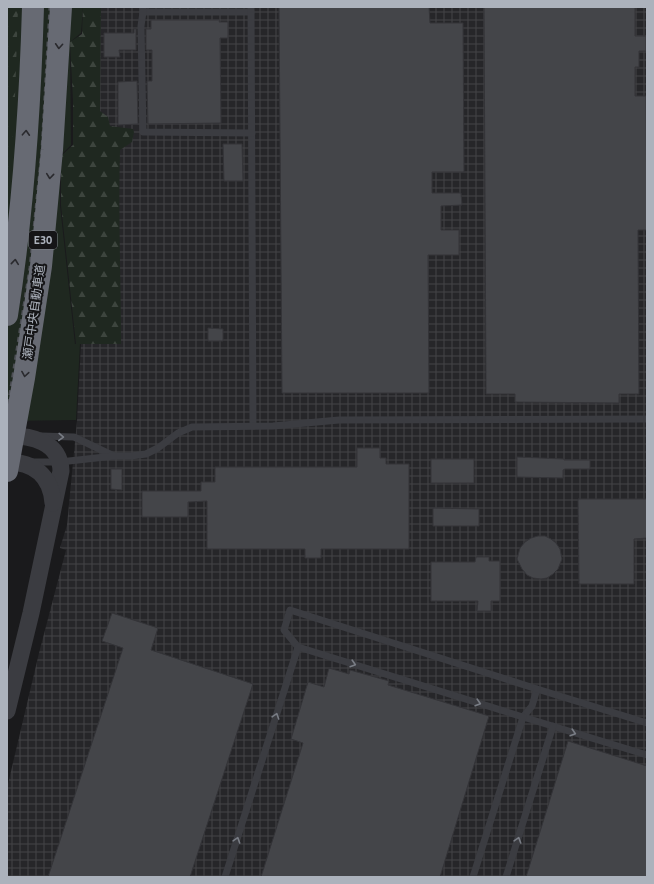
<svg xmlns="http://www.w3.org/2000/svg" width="654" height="884" font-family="'Titillium Web','Noto Sans JP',sans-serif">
<defs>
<pattern id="industrial-grid" width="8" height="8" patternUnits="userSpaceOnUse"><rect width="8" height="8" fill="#262629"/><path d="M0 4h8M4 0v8" fill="none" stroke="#434346"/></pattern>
<pattern id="forest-firs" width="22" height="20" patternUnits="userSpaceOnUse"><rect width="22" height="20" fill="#1f2820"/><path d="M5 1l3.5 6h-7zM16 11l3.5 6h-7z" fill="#3d453e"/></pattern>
</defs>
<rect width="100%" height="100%" fill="#1a1a1c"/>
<path fill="url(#industrial-grid)" d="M90 7H647V877H7V788L39 653 66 550 60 548 67 525 77 421 82 324Z"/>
<path fill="#1f2820" d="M7 7H83L81 33 70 42 71 145 60 156V205L75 344H80L76 420 7 421Z"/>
<g fill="url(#forest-firs)">
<path d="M7 7H18L15 97 8 102V121L14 123 7 201Z"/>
<path d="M83 7H101L100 111 108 117 110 126 133 129 134 132 132 142 120 150C118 214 121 279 121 344H76L61 205V156L73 145V100L70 42 82 34Z"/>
</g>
<g fill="#444549" stroke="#343438">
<path d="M279 7H429L430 23H463L464 172H432V193H461L462 205 441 206V230H459V255H428L429 393H282Z"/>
<path d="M484 7H635V36H646V51H639V67H635V96H646L647 230H638L639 394H619V403L515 402V394H486Z"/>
<path d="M151 20H220L219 22H228V38H220L221 123 148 124 147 81H152V50H146V29H151Z"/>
<path d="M134 29H136V50H119L120 57H104V33H134Z"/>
<path d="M137 81 138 124 118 125V82Z"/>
<path d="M223 144H242L243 181H224Z"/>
<path d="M208 328 223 329V341H208Z"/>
<path d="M357 448H380V458H386V464H409V549H321V558H305V549H207V501L188 502V517H142V491H201V482H215V467H357Z"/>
<path d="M517 457 564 459V460H590V469H565L563 470V478L517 477Z"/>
<rect x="431" y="459" width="43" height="24"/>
<path d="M111 469H122V490L111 489Z"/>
<path d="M578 499H647V538L634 539V584H579Z"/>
<path d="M433 508 479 509V526H433Z"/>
<path d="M538 536H545L551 539 556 543 560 549 562 559 558 569 553 574 547 578 541 579 533 578 527 575 522 569 517 559 520 548 525 542 531 538Z"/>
<path d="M476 557H489V561H500V601H491V611H477L478 601H431V562H475Z"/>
<path d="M112 613 158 628 151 650 253 684 190 877H48L123 648 102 641Z"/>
<path d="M329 668 349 674 350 670 389 681 388 685 489 716 440 877H261L303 743 291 739 308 682 324 687Z"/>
<path d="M568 741 647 766V877H526Z"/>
</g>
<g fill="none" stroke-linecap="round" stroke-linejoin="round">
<g stroke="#3b3c41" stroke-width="7">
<path d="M143 7V12H251"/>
<path d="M251 7 253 426"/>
<path d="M143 12 141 26 143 132 252 133"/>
<path d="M41 436 74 437 114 456"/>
<path d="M30 462H60L114 456H131L146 454 158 448 178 433 192 427 273 426 339 420 647 419"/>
<path d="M298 647 284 630 290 610 537 689 532 706 523 717 647 755"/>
<path d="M537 689 647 723"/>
<path d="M225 877 298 647 523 717 473 877"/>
<path d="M506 877 553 726"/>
</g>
<g stroke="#3b3c41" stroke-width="17">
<path d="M7 435C31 436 60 441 61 471L31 613 7 711"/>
<path d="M7 462C34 462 51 476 53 503"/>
</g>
<path stroke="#676a73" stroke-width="22" d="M7 315C23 213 30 110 33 7"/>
<path stroke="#4e5056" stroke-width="3" stroke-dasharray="5 4" stroke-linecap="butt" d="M7 413 30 268 42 150 50 7"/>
<path stroke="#676a73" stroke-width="22" d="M7 471 24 378 41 266 52 150 61 7"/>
</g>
<defs><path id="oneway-chevron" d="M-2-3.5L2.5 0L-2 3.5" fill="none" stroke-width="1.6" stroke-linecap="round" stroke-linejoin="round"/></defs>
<g stroke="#2a2a2e">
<use href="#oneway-chevron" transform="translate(59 46) rotate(94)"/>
<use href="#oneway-chevron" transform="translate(26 133) rotate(-87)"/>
<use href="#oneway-chevron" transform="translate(50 176) rotate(96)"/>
<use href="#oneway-chevron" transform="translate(15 262) rotate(-84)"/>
<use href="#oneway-chevron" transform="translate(25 374) rotate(99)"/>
</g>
<g stroke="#797d85">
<use href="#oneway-chevron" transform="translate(61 437) rotate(2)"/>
<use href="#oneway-chevron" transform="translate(353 664) rotate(17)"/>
<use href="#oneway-chevron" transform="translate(478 703) rotate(17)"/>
<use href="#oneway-chevron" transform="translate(276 716) rotate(-72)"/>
<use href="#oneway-chevron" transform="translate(573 733) rotate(17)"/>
<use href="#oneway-chevron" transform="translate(237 840) rotate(-72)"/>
<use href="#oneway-chevron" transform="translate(518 840) rotate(-73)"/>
</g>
<g text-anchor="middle" stroke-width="4" stroke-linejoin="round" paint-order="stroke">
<rect fill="#151517" stroke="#7f838a" stroke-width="1" x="29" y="231" width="28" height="18" rx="3"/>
<g font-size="11" font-weight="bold" fill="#acb2bc">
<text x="43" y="244">E30</text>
</g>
<g font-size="12" fill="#acb2bc" stroke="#151517">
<text transform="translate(34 312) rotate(-82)" y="4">瀬戸中央自動車道</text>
</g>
</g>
<rect width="654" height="884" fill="none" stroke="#acb2bc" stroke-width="16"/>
</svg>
